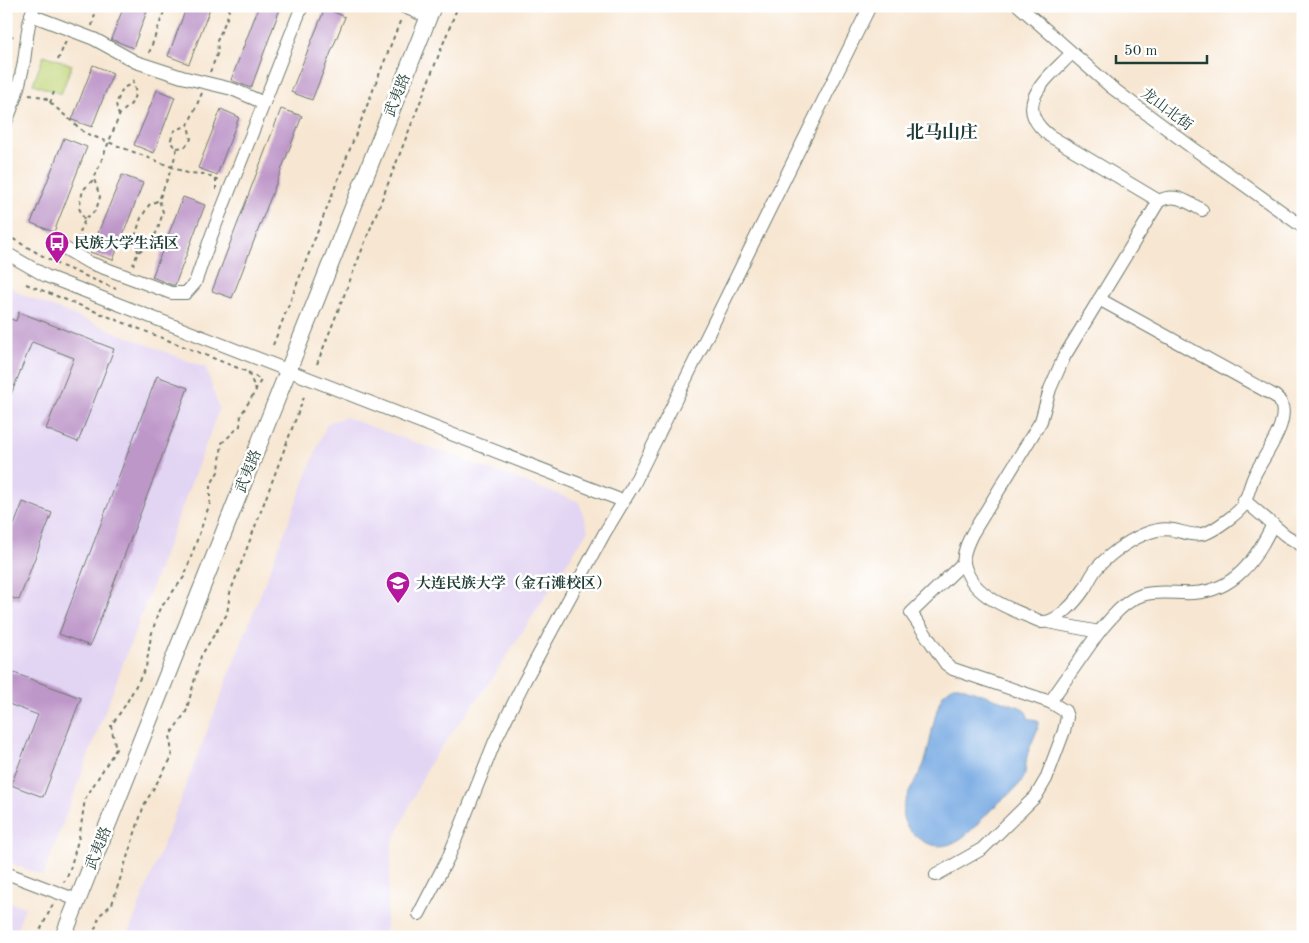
<svg xmlns="http://www.w3.org/2000/svg" width="1309" height="943" font-family="'Old Standard TT','Noto Serif SC',serif">
<rect width="100%" height="100%" fill="#fff"/>
<filter id="ink" filterUnits="userSpaceOnUse"><feTurbulence type="fractalNoise" baseFrequency=".02" numOctaves="2"/><feDisplacementMap in="SourceGraphic" scale="10" xChannelSelector="R" yChannelSelector="G"/><feConvolveMatrix kernelMatrix="1 2 1 2 8 2 1 2 1" color-interpolation-filters="sRGB"/></filter>
<filter id="wash" filterUnits="userSpaceOnUse"><feTurbulence type="fractalNoise" baseFrequency=".0096" numOctaves="4" result="noise"/><feDisplacementMap in="SourceGraphic" scale="20" xChannelSelector="R" yChannelSelector="G"/><feGaussianBlur stdDeviation="1.12" result="paint"/><feColorMatrix in="noise" values="0 0 0 0 0 0 0 0 0 0 0 0 0 0 0 0 0 1.4 0 .05"/><feComposite in="paint" operator="in"/></filter>
<g filter="url(#wash)">
<rect width="100%" height="100%" fill="#f7e6d1"/>
<g fill="#e2d4f3">
<path d="M6 284 23 295 206 368 219 409 43 876 6 861Z"/>
<path d="M345 417 579 502 588 530 492 679 429 764 392 844 385 937H127L327 423Z"/>
<path d="M6 901 25 907 14 937H6Z"/>
</g>
<path fill="#c1d578" stroke="#708956" d="M44 55 72 65 61 94 33 84Z"/>
<path fill="#76a9e2" stroke="#4a738b" d="M953 686H959L1020 707 1026 712 1029 719H1033L1039 722V724C1036 735 1030 745 1027 756 1025 765 1027 774 1021 782 1014 792 1002 799 993 808 972 828 951 861 918 838 912 834 904 824 903 817 900 803 918 778 924 764 931 744 932 722 940 701L943 694Z"/>
<g id="blocks">
<g fill="#be97c9">
<path d="M124 6H149L133 48 111 39Z"/>
<path d="M187 6H211L189 64 168 56Z"/>
<path d="M259 6H281L251 88 231 80Z"/>
<path d="M325 8 345 17 312 100 291 92Z"/>
<path d="M93 65 113 73 92 127 72 120Z"/>
<path d="M157 90 175 97 154 153 134 145Z"/>
<path d="M221 109 239 117 217 175 198 168Z"/>
<path d="M281 109 302 116 232 298 212 291Z"/>
<path d="M64 138 87 147 54 232 31 223Z"/>
<path d="M122 175 143 183 113 260 90 252Z"/>
<path d="M183 197 205 205 175 285H172L152 277Z"/>
<path d="M19 312 114 349 78 442 46 429 74 358 32 342 6 407V317L16 321Z"/>
<path d="M157 376 188 388 90 646 59 634Z"/>
<path d="M23 502 52 513 19 600 6 596V546Z"/>
<path d="M6 670 81 698 43 797 11 785 38 715 6 703Z"/>
</g>
</g>
</g>
<g filter="url(#ink)">
<use href="#blocks" fill-opacity="0" stroke="#6b786b" stroke-width="1"/>
<g fill="none" stroke-linecap="round" stroke-linejoin="round">
<defs>
<g id="street">
<path d="M402 6 428 17"/>
<path d="M1019 6 1111 87 1190 146 1303 227"/>
<path d="M31 15 94 39 136 62 182 77 232 89 264 103 212 234 195 283 186 293H171L88 262 54 242"/>
<path d="M1072 53C1048 78 1009 105 1050 136L1159 201"/>
<path d="M264 103 302 6"/>
<path d="M6 122C14 104 19 86 23 67 27 46 26 26 34 6"/>
<path d="M6 253 46 276 623 501"/>
<path d="M1099 299 1275 396C1298 413 1264 455 1255 474 1250 484 1248 496 1243 506 1238 513 1215 530 1206 533 1194 537 1184 532 1173 530 1154 526 1131 540 1117 550 1109 556 1103 561 1097 568 1092 574 1089 581 1085 588 1077 600 1058 623 1042 622 1014 610 971 598 964 563 962 554 968 542 972 534L1041 421 1050 389 1064 357 1159 201C1174 192 1188 202 1202 210"/>
<path d="M1244 500 1285 535 1303 546"/>
<path d="M1048 622 1099 632 1050 702"/>
<path d="M1099 632C1111 618 1124 601 1142 595 1158 590 1177 594 1193 593 1235 591 1256 559 1273 524"/>
<path d="M6 873 77 900"/>
<path d="M936 875 982 849 1036 796 1046 779 1064 731 1067 717 1065 711 1050 702 953 669 946 664 911 613 964 562"/>
<path d="M419 914 449 856 495 741 524 682 604 534 634 484 870 6"/>
</g>
<path id="secondary" d="M63 937 433 6"/>
</defs>
<use href="#street" stroke="#6b786b" stroke-width="14"/>
<use href="#secondary" stroke="#6b786b" stroke-width="18"/>
<g stroke="#6b786b" stroke-width="2" stroke-dasharray="4 4" stroke-linecap="butt">
<path d="M92 26 97 6"/>
<path d="M6 30 13 37"/>
<path d="M149 53 166 6"/>
<path d="M58 60 66 41"/>
<path d="M210 72 218 52 217 41 227 18 230 6"/>
<path d="M202 93 188 125 174 131 170 142 177 149 172 167 187 173 205 174 216 180 221 178"/>
<path d="M29 95 44 97 85 133 172 167 159 200 163 212 158 229 150 245 138 252 133 265"/>
<path d="M50 103 54 92"/>
<path d="M119 116 116 104 123 88 133 83"/>
<path d="M177 148 185 147 191 139 188 125"/>
<path d="M216 190V180"/>
<path d="M84 219 79 208 83 190 94 179"/>
<path d="M6 235 57 264 116 289"/>
<path d="M77 240 85 219 96 210 100 197 94 179 120 114 131 104 136 93 133 83 135 75"/>
<path d="M138 252 135 237 141 218 149 205 159 200"/>
<path d="M26 284 248 372 256 390 241 415 240 426 222 443 219 470 210 486V503L184 577 159 610 151 636 146 667 126 704 111 726 116 749 85 799 80 833 69 873 64 882"/>
<path d="M273 345 401 19"/>
<path d="M317 364 458 6"/>
<path d="M248 372 261 380 256 389"/>
<path d="M37 937 53 904"/>
<path d="M92 937 100 915 112 904 144 805 172 757 170 735 186 712 201 656 227 614 230 593 304 397"/>
</g>
<use href="#street" stroke="#fff" stroke-width="12"/>
<use href="#secondary" stroke="#fff" stroke-width="16"/>
</g>
</g>
<defs>
<symbol id="bus-pin" viewBox="-11 -11 22 30"><path d="M0 17L-7.5 6A9.5 9.5 0 1 1 7.5 6Z" fill="#b5179e" stroke="#fff"/><path d="M-5-6H5V4H4V6H2V4H-2V6H-4V4H-5ZM-3.5-4V0h7V-4ZM-3.5 1.2v1.5H-2V1.2ZM2 1.2v1.5H3.5V1.2Z" fill="#fff"/></symbol>
<symbol id="university-pin" viewBox="-11 -11 22 30"><path d="M0 17L-7.5 6A9.5 9.5 0 1 1 7.5 6Z" fill="#b5179e" stroke="#fff"/><path d="M0-5L7-2L0 1L-7-2ZM-4 1L0 2.5L4 1V4Q0 6-4 4Z" fill="#fff"/></symbol>
</defs>
<g fill-rule="evenodd">
<use href="#bus-pin" x="43" y="229" width="28" height="38"/>
<use href="#university-pin" x="384" y="569" width="28" height="38"/>
</g>
<g text-anchor="middle" stroke-width="5" stroke-linejoin="round" paint-order="stroke">
<g font-size="15" fill="#1f3d34" stroke="#fff">
<text transform="translate(397 95) rotate(-68)" y="5">武夷路</text>
<text transform="translate(1167 109) rotate(37)" y="5">龙山北街</text>
<text transform="translate(248 471) rotate(-68)" y="5">武夷路</text>
<text transform="translate(98 848) rotate(-68)" y="5">武夷路</text>
</g>
<g font-size="15" font-weight="bold" fill="#1f3d34" stroke="#fff" text-anchor="start">
<text x="74" y="248">民族大学生活区</text>
<text x="416" y="588">大连民族大学（金石滩校区）</text>
</g>
<g font-size="18" font-weight="bold" fill="#1f3d34" stroke="#fff">
<text x="942" y="138">北马山庄</text>
</g>
</g>
<rect width="1309" height="943" fill="none" stroke="#fff" stroke-width="25"/>
<path d="M1116 55v8h91v-8" fill="none" stroke="#1f3d34" stroke-width="2.5"/>
<text x="1124" y="55" font-size="15" fill="#1f3d34" stroke="#ffffff" stroke-width="4" paint-order="stroke">50 m</text>
</svg>
